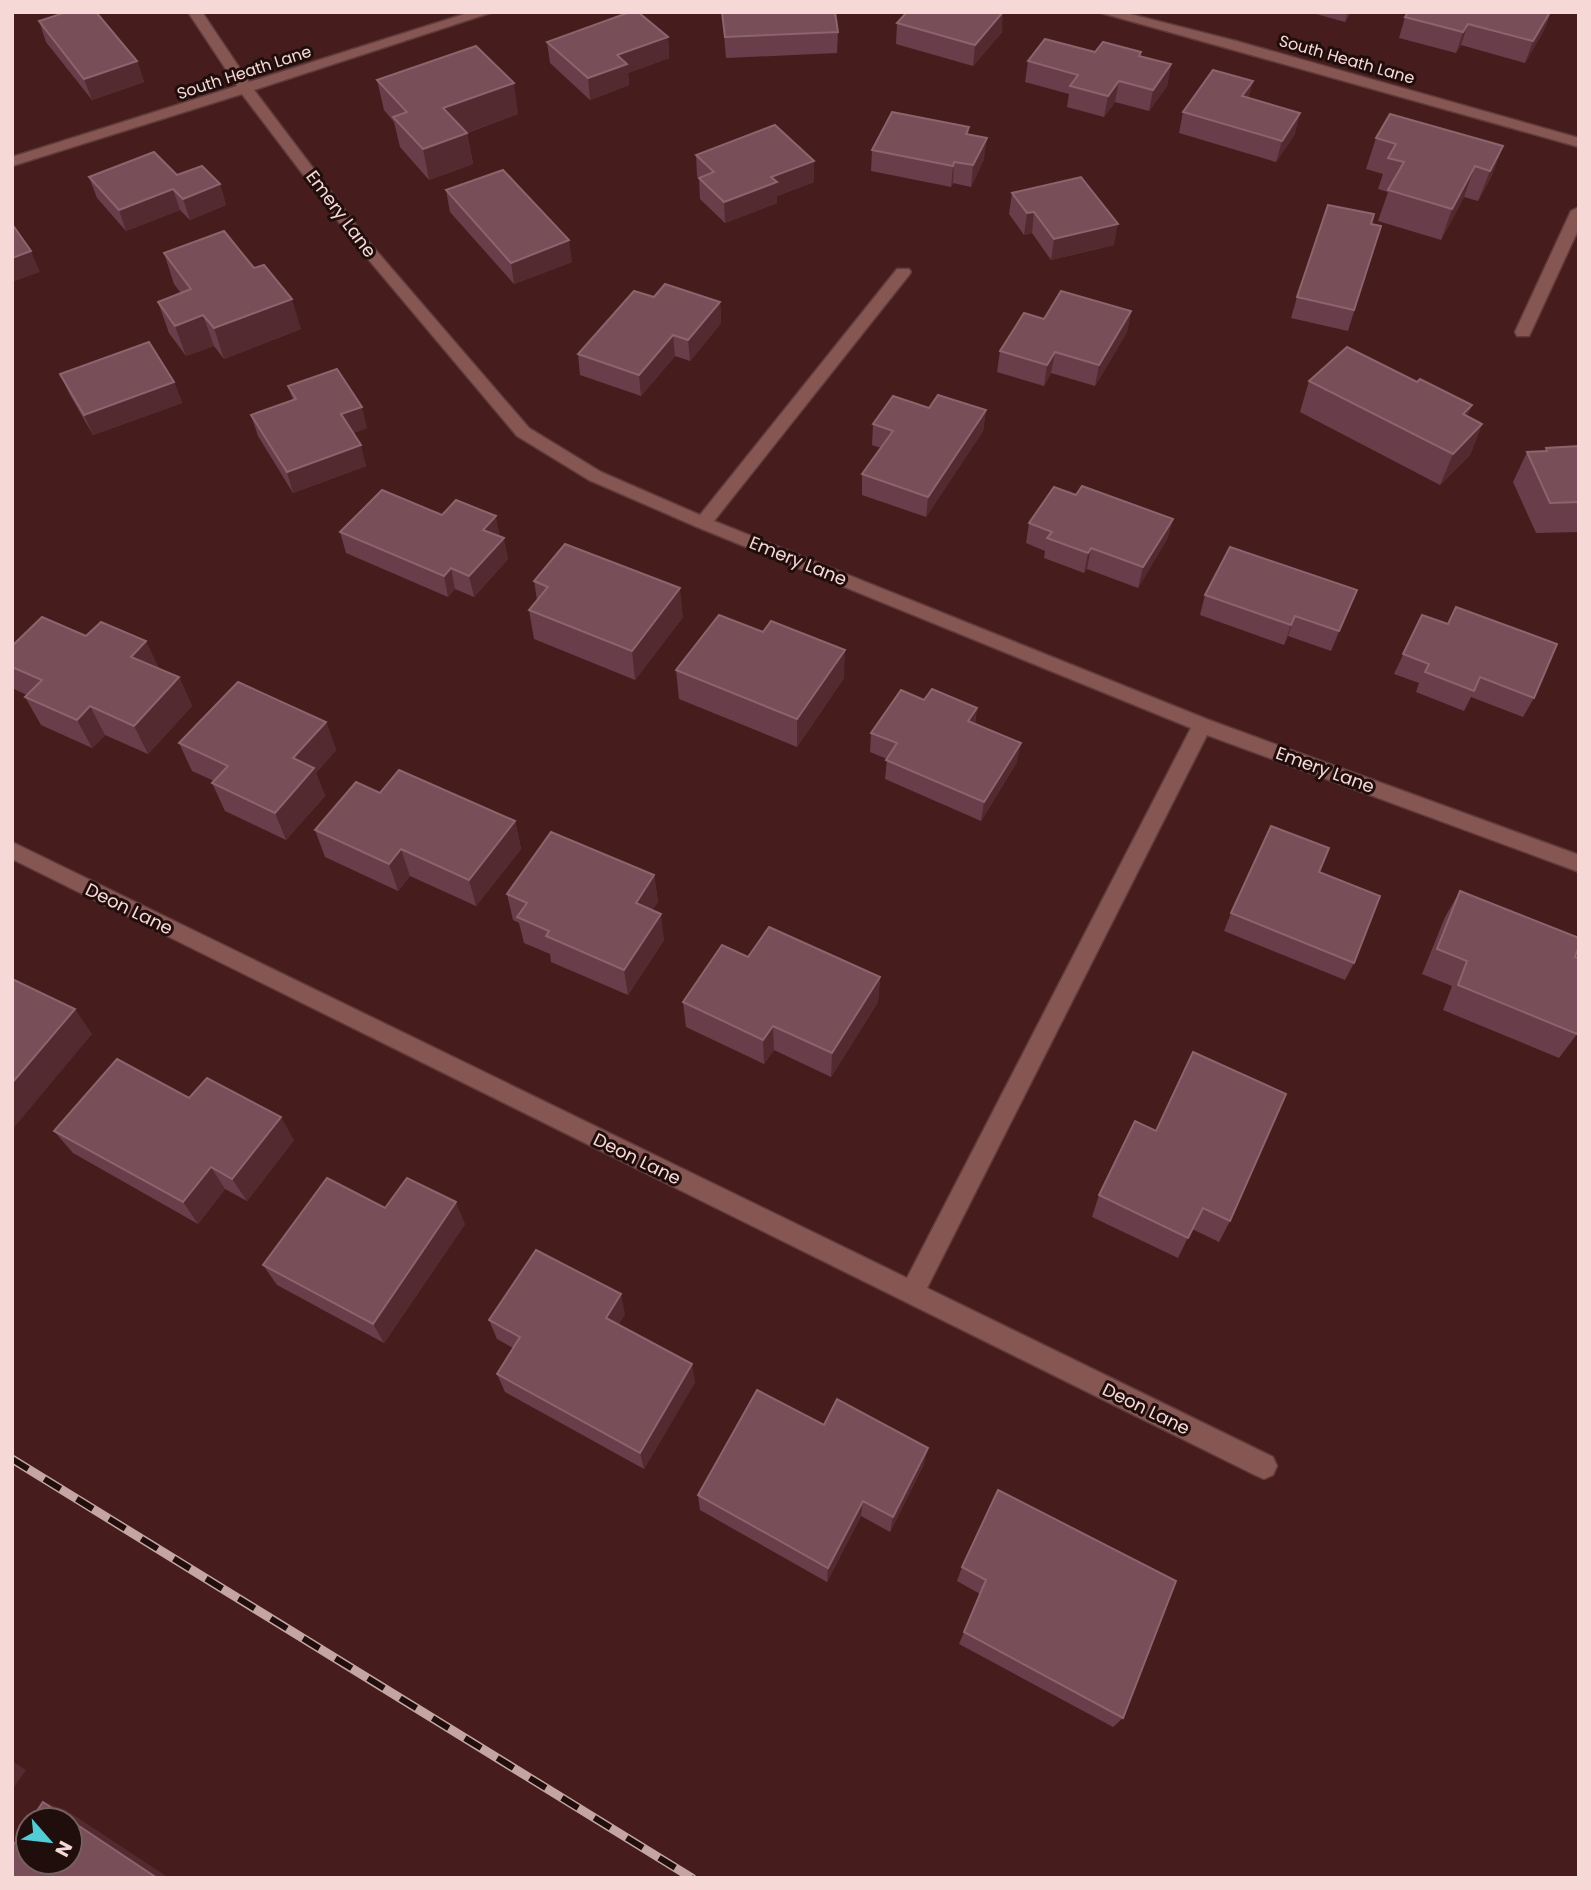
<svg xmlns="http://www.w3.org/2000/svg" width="1591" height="1890" font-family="Poppins,sans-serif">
<rect width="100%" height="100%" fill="#461d1c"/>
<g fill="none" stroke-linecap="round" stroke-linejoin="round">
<defs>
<g id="street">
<path d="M188 12H202L249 82 471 12H493L254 90 368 241 529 428 601 472 700 515 897 269H909L911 272 909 275 714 521 1209 720 1579 855V872L1207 735 927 1288 1273 1457 1277 1466 1273 1475 1264 1479 1255 1475 12 859V842L907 1278 1191 728 697 527 589 480 517 436 358 247 242 94 12 166V157L237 86Z"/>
<path d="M1098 12H1122L1236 41 1579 138V147Z"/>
<path d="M1579 207V228L1531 332 1529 336H1517L1515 332 1571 211Z"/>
</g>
</defs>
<use href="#street" stroke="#603b3c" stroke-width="3"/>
<use href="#street" fill="#865653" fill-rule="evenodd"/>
<defs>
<path id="rail" d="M12 1459 692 1878"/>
</defs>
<use href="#rail" stroke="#c5a5a3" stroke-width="9"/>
<use href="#rail" stroke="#200e0d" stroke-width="6" stroke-dasharray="19" stroke-linecap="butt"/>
</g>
<g fill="#693e4a">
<path d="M722 12H835L838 32 837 53 726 58Z"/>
<path d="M1309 12H1351L1345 22Z"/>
<path d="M1408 12H1551L1544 30 1525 63 1461 45 1456 53 1399 38 1405 17Z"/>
<path d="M39 21 137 61 144 82 92 100 46 42Z"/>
<path d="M897 23 1002 32 973 66 896 44Z"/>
<path d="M668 37 669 58 628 73 629 85 590 100 550 63 547 42Z"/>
<path d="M1095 52 1140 56 1171 64 1167 86 1149 111 1115 102 1104 117 1067 107 1069 94 1025 82 1028 61Z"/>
<path d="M377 80 518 114 467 133 473 164 429 180 400 147 394 122 384 110Z"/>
<path d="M1249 98 1295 134 1276 162 1179 133 1183 112Z"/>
<path d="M969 127 968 135 984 159 971 187 953 183 951 187 871 171 872 150Z"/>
<path d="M1376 138 1503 146 1491 177 1478 201 1464 197 1441 240 1378 221 1388 192 1378 189 1383 174 1366 169Z"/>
<path d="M696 155 814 161V182L777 196V203L725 223 700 199 699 178 697 176Z"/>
<path d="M177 175 220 184 226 205 190 220 180 210 126 231 97 198 89 177Z"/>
<path d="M446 190 572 262 514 284 450 212Z"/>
<path d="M1012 193 1114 245 1051 260 1032 233 1024 235 1009 214Z"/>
<path d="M1371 224 1381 226 1348 331 1291 318 1297 297Z"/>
<path d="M164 253 301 329 224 359 214 346 186 356 169 333 158 302 181 293 174 284Z"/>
<path d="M654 297 720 302 721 323 690 361 675 356 641 396 580 375 578 354Z"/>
<path d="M1131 311 1127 332 1095 386 1051 373 1044 386 997 372 1000 351 1044 319Z"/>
<path d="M60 374 174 382 182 403 93 435 70 395Z"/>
<path d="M1309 381 1417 382 1472 405 1467 417 1482 424 1470 455 1440 485 1300 412Z"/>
<path d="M288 386 367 428 353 433 366 466 293 493 258 436 251 415 293 400Z"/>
<path d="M929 408 986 410 983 431 926 517 862 495V474L881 448 872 445 873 424Z"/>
<path d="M1579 446V532L1536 533 1513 482 1527 452 1545 451 1546 448Z"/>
<path d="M1076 495 1173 519 1167 539 1138 588 1087 569 1084 573 1044 558 1045 551 1026 543 1029 523Z"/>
<path d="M442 515 500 537 508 559 474 597 455 589 448 597 346 553 340 532Z"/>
<path d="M534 581 683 617 635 680 534 639 529 610 537 600Z"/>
<path d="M1357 590 1331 651 1288 636 1284 645 1200 615 1205 595Z"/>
<path d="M1422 615 1534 698 1523 717 1471 697 1464 711 1416 692 1419 683 1394 674Z"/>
<path d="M763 632 844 678 797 747 679 699 676 670Z"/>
<path d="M12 646 159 669 179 677 192 706 148 754 105 735 92 748 41 725 25 697 27 695 14 689 12 687Z"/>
<path d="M924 700 977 708 975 724 1017 762 981 821 885 779 887 759 870 752 871 733Z"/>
<path d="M326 722 336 750 316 773 325 796 286 840 225 811 212 783 214 781 192 771 179 743Z"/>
<path d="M380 793 515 821 521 849 476 906 410 876 398 891 325 857 315 830Z"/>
<path d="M1319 872 1354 963 1345 980 1224 931 1231 913Z"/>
<path d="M654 875 658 902 652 910 664 940 628 995 551 962 550 954 524 943 519 923 513 920 507 894Z"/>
<path d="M1460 891 1575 957 1577 1034 1559 1058 1443 1010 1452 986 1422 974 1445 917Z"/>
<path d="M748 957 880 977 878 1002 831 1077 774 1050 764 1064 686 1027 683 1002Z"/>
<path d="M189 1098 294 1140 247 1201 225 1189 198 1224 73 1153 54 1131Z"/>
<path d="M1135 1121 1230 1221 1219 1242 1192 1229 1178 1258 1092 1217 1099 1195Z"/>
<path d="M385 1208 465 1224 384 1343 277 1285 263 1265Z"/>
<path d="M625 1314 618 1325 695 1382 644 1469 505 1392 497 1374 513 1348 497 1339 489 1320Z"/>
<path d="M824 1425 924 1464 890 1532 861 1516 827 1582 700 1510 698 1495Z"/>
<path d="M998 1490 1123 1718 1113 1727 959 1644 980 1594 957 1581 962 1567Z"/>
</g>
<g fill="#542a31">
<path d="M1003 12 1002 32 973 66 975 45Z"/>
<path d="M1348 12H1351L1345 22Z"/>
<path d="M1550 12 1544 30 1525 63 1533 41Z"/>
<path d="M1468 24 1461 45 1456 53 1463 32Z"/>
<path d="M668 37 669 58 628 73 629 85 590 100 588 78 617 55Z"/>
<path d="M137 61 144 82 92 100 84 79Z"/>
<path d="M1171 64 1167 86 1149 111 1153 90Z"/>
<path d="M1119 81 1115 102 1104 117 1108 96Z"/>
<path d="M1253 81 1248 102 1242 96Z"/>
<path d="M514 83 518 114 449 139 443 108Z"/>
<path d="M1300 113 1295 134 1276 162 1282 141Z"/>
<path d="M467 133 473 164 429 180 423 149Z"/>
<path d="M987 138 984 159 971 187 973 165Z"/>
<path d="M1503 146 1491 177 1478 201 1490 171Z"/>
<path d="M814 161V182L777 196V203L725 223 724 202 771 177Z"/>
<path d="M954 162 953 183 951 187 953 166Z"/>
<path d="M1475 166 1464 197 1441 240 1452 209Z"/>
<path d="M220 184 226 205 190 220 183 199Z"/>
<path d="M173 189 180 210 126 231 119 210Z"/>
<path d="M1034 212 1032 233 1024 235 1027 213Z"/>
<path d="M1118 224 1114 245 1051 260 1054 239Z"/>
<path d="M569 240 572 262 514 284 511 263Z"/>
<path d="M31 251 40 272 12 282V258Z"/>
<path d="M292 299 301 329 224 359 214 328Z"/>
<path d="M720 302 721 323 690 361 688 340Z"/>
<path d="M1131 311 1127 332 1095 386 1099 365Z"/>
<path d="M203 315 214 346 186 356 175 326Z"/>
<path d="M673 335 675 356 641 396 639 375Z"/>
<path d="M1055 352 1051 373 1044 386 1047 365Z"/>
<path d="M174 382 182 403 93 435 84 415Z"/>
<path d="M1472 405 1460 435 1463 414Z"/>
<path d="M362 407 367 428 347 435 341 414Z"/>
<path d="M986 410 983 431 926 517 928 497Z"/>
<path d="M1482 424 1470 455 1440 485 1453 454Z"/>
<path d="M361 445 366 466 293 493 287 472Z"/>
<path d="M496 516 500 537 483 530Z"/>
<path d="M1173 519 1167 539 1138 588 1143 567Z"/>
<path d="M504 538 508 559 474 597 469 576Z"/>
<path d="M1091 548 1087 569 1084 573 1088 553Z"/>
<path d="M451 568 455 589 448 597 444 576Z"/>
<path d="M680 588 683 617 635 680 632 651Z"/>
<path d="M1357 590 1349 610 1331 651 1339 631Z"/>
<path d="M1295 616 1288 636 1284 645 1291 625Z"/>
<path d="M146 641 160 670 131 657Z"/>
<path d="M845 650 844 678 797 747V719Z"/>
<path d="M179 677 192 706 148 754 134 726Z"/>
<path d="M90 706 105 735 92 748 77 720Z"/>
<path d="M977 708 974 727 968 721Z"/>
<path d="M326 722 336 750 316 773 325 796 286 840 275 813 293 758Z"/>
<path d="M1021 743 1017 762 981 821 984 802Z"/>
<path d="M515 821 521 849 476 906 469 880Z"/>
<path d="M401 849 410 876 398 891 389 864Z"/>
<path d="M654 875 658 902 639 929 636 903Z"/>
<path d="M661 914 664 940 628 995 624 970Z"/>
<path d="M880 977 878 1002 831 1077 832 1053Z"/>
<path d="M75 1009 92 1034 12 1130V1083Z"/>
<path d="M773 1026 774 1050 764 1064 763 1040Z"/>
<path d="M281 1117 294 1140 247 1201 232 1179Z"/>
<path d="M211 1167 225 1189 198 1224 183 1202Z"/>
<path d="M456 1202 465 1224 384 1343 373 1324Z"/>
<path d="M621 1294 625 1314 611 1337 606 1318Z"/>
<path d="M692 1364 695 1382 644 1469 640 1453Z"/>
<path d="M928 1448 924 1464 890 1532 893 1517Z"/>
<path d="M863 1501 861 1516 827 1582 828 1568Z"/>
<path d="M12 1761 26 1770 12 1790Z"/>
<path d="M43 1802 66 1810 169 1878H157Z"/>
</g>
<g fill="#784e59" stroke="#8c646d" stroke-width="2">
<path d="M67 12H96L137 61 84 79 39 21Z"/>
<path d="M630 12H638L668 37 617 55 627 64 588 78 547 42Z"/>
<path d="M722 12H835L838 32 725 37Z"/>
<path d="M907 12H1003L975 45 897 23Z"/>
<path d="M1408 12H1550L1533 41 1468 24 1463 32 1405 17Z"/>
<path d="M1045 39 1095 52 1103 42 1141 52 1139 56 1171 64 1153 90 1119 81 1108 96 1070 86 1078 75 1028 61Z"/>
<path d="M476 46 514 83 443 108 467 133 423 149 393 117 407 112 377 80Z"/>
<path d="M1213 70 1253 81 1242 96 1300 113 1282 141 1183 112Z"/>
<path d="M892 112 969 127 966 134 987 138 973 165 954 162 953 166 872 150Z"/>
<path d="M1390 114 1503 146 1490 171 1475 166 1452 209 1388 190 1404 162 1388 158 1396 144 1376 138Z"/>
<path d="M775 125 814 161 771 177 777 182 724 202 699 178 714 172 696 155Z"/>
<path d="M154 152 177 175 202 166 220 184 183 199 173 189 119 210 89 177Z"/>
<path d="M503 170 569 240 511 263 446 190Z"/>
<path d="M1081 177 1118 224 1054 239 1034 212 1027 213 1012 193Z"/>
<path d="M1328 205 1374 214 1371 224 1381 226 1354 310 1297 297Z"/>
<path d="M12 224 31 251 12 258Z"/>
<path d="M224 231 254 268 264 265 292 299 214 328 203 315 175 326 158 302 191 289 164 253Z"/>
<path d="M665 284 720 302 688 340 673 335 639 375 578 354 634 291 654 297Z"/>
<path d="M1061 291 1131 311 1099 365 1055 352 1047 365 1000 351 1024 313 1044 319Z"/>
<path d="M149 342 174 382 84 415 60 374Z"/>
<path d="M1347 347 1417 382 1420 379 1472 405 1463 414 1482 424 1453 454 1309 381Z"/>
<path d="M337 369 362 407 341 414 361 445 287 472 251 415 296 399 288 386Z"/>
<path d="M938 395 986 410 928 497 862 474 893 431 873 424 893 396 929 408Z"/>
<path d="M1579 446V502L1550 503 1527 452 1547 451 1546 448Z"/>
<path d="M1082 486 1173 519 1143 567 1091 548 1088 553 1047 538 1052 532 1029 523 1054 487 1076 495Z"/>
<path d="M382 490 442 515 456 500 496 516 483 530 504 538 469 576 451 568 444 576 340 532Z"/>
<path d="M565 544 680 588 632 651 529 610 548 587 534 581Z"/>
<path d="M1230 547 1357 590 1339 631 1295 616 1291 625 1205 595Z"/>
<path d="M1456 607 1557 644 1534 698 1480 677 1474 691 1425 672 1429 664 1403 654 1422 615 1448 624Z"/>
<path d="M719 615 763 632 771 621 845 650 797 719 676 670Z"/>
<path d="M42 617 86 636 101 622 146 641 131 657 179 677 134 726 90 706 77 720 25 697 42 680 12 667V646Z"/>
<path d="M238 682 326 722 293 758 314 768 275 813 212 783 228 766 179 743Z"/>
<path d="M932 689 977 708 968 721 1021 743 984 802 886 760 897 743 871 733 901 690 924 700Z"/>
<path d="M399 770 515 821 469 880 401 849 389 864 315 830 356 782 380 793Z"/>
<path d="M1271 826 1329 848 1319 872 1380 896 1354 963 1231 913Z"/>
<path d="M551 832 654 875 636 903 661 914 624 970 546 936 549 931 517 917 527 903 507 894Z"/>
<path d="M1460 891 1579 938V946L1575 957 1579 958V1030L1577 1034 1458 985 1467 961 1437 949Z"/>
<path d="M769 927 880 977 832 1053 773 1026 763 1040 683 1002 722 945 748 957Z"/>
<path d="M12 979 75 1009 12 1083Z"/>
<path d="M1193 1052 1286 1094 1230 1221 1203 1208 1188 1238 1099 1195 1135 1121 1156 1131Z"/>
<path d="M117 1059 189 1098 207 1078 281 1117 232 1179 211 1167 183 1202 54 1131Z"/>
<path d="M327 1178 385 1208 407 1178 456 1202 373 1324 263 1265Z"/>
<path d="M536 1250 621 1294 606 1318 692 1364 640 1453 497 1374 520 1337 489 1320Z"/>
<path d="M757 1390 824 1425 837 1399 928 1448 893 1517 863 1501 828 1568 698 1495Z"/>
<path d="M998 1490 1176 1581 1123 1718 964 1632 986 1580 962 1567Z"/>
<path d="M43 1802 70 1820H31Z"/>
<path d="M70 1820 157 1878H12V1847L28 1824V1862H70Z"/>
</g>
<g text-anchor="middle" stroke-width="6" stroke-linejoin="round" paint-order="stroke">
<g font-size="16" fill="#f6d9d7" stroke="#200e0d">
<text transform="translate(1347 59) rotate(16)" y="6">South Heath Lane</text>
<text transform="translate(244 72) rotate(-18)" y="6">South Heath Lane</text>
</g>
<g font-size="18" fill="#f6d9d7" stroke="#200e0d">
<text transform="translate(341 214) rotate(53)" y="6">Emery Lane</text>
<text transform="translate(798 561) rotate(22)" y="6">Emery Lane</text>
<text transform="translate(1325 770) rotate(20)" y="6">Emery Lane</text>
<text transform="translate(129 909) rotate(26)" y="6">Deon Lane</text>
<text transform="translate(637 1159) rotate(26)" y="6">Deon Lane</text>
<text transform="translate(1146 1409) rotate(26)" y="6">Deon Lane</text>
</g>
</g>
<rect width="1591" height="1890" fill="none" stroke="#f6d9d7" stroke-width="28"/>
<g transform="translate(49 1841) rotate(118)"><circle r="33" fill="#200e0d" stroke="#765f5e" stroke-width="2"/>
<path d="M0-5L12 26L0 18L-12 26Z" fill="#52ccd5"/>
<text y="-10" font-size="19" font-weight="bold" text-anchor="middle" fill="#f6d9d7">N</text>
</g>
</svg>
